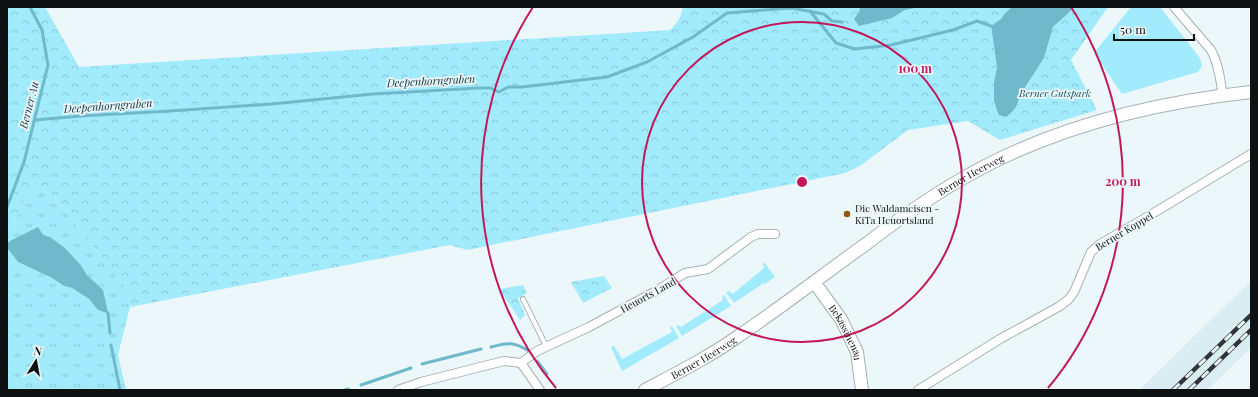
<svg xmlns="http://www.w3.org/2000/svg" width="1258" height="397" font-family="'Playfair Display',serif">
<defs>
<pattern id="grass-tufts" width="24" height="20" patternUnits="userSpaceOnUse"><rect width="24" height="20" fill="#a2ebfc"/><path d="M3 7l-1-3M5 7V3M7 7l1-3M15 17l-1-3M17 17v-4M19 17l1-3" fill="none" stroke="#8ac8d7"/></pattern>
<pattern id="forest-crowns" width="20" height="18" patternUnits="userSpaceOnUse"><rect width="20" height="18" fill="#a2ebfc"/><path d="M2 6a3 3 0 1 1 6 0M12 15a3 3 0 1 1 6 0" fill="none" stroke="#8ac8d7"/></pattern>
</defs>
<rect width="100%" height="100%" fill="#ecf7fa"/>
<path fill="#d9edf2" d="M1251 281V348L1207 390H1139Z"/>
<path fill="url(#grass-tufts)" d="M38 188 54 197 128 291 130 307 118 355 126 390H7V248L18 262 52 278 64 286 72 288 89 299 95 306 103 290 87 275 80 264 65 248 50 237 43 235 19 237 7 244V236L28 192Z"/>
<g fill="url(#forest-crowns)">
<path d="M7 7H45L79 67 670 30C678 23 681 17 683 7H860L859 12 855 19 892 18 905 10 921 7H1012L1005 13 1001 19 991 26 997 67 994 82V100L996 108 1016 107 1021 95 1044 58 1053 27 1075 7H1108L1071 60 1097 110 1000 140 968 121 908 130 860 166 845 173 467 250 450 245 130 307 128 291 54 197 38 188 28 192 7 236Z"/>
<path d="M604 276 612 288 583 303 571 282Z"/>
<path d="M523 285 527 293 518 298 525 315 520 320 499 289Z"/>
</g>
<g fill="#a2ebfc">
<path d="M1131 7H1160L1200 58 1202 66 1198 72 1122 94 1094 53Z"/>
<path d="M764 262 775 277 765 284 764 283 734 303 726 293 729 291 733 294 764 268 763 264Z"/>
<path d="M724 295 731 306 682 336 676 326 678 325 681 327 723 300 722 297Z"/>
<path d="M672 326 679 338 622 371 611 347 614 346 622 359 672 332 670 327Z"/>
</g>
<g fill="#6fb9ca">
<path d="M860 7H921L905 10 892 18 859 26 854 19 859 12Z"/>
<path d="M1012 7H1075L1053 27 1044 58 1021 94 1016 107 1011 113 1006 117 999 115 996 108 994 100V82L997 67 991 26 1001 19 1005 13Z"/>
<path d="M38 227 43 235 50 237 65 248 80 264 87 275 103 290 108 313 104 312 98 310 89 299 72 288 64 286 52 278 18 262 7 248V244L10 241Z"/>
</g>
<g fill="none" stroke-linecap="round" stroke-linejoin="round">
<g stroke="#6fb9ca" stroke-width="3">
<path d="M810 11 836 43 855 49 891 45 953 30 977 21 991 26"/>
<path d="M35 120 81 116 170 111 272 104 373 94 479 88H490L499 92 508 87H522L607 77 647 62 693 37 727 13 791 8 824 14 832 21 842 22"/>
<path d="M7 207 24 162 48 65 42 30 30 7"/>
<path d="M108 313 110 333"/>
<path d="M111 345 120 390"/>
<path d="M491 347C509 342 514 342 529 351"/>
<path d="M537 361 547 374"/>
<path d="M422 364 481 349"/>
<path d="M361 385 411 368"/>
<path d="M345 390 348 389"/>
</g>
<defs>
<path id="lane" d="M523 299 546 346"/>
<g id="street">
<path d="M1174 7 1211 50C1219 64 1220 80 1223 95"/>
<path d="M521 363 537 351 589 327 656 291 685 273 708 269 751 237 758 234H775"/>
<path d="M398 390 421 382 504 361 521 363 540 390"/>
<path d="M918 390 1000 339 1060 306 1069 299 1074 292 1091 252 1100 244 1147 217 1251 154"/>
</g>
<g id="secondary">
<path id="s1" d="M814 282 841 319 857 352 862 390"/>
<path id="s2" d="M645 390C677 373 711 356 740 335 783 306 824 274 866 244 896 221 927 199 960 180 1048 128 1150 103 1251 92"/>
</g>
</defs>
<use href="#lane" stroke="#a6b1b4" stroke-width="6"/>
<use href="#street" stroke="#a6b1b4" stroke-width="10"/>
<use href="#secondary" stroke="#a6b1b4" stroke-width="14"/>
<use href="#lane" stroke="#fff" stroke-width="4"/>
<use href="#street" stroke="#fff" stroke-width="8"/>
<use href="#secondary" stroke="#fff" stroke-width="12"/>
<defs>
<g id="rail">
<path d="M1173 390 1251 315"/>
<path d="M1189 390 1251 330"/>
</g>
</defs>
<use href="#rail" stroke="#313537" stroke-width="4.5"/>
<use href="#rail" stroke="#ecf7fa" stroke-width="3" stroke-dasharray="9" stroke-linecap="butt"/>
</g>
<g fill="none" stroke="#c2185b" stroke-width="2">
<circle cx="802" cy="182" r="160"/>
<path d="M556 388A321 321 0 0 1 533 7M1071 7A321 321 0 0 1 1048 388"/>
</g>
<circle fill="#925815" stroke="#ecf7fa" stroke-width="1.5" cx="847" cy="214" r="4"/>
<g text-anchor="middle" stroke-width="3.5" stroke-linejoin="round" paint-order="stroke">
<g font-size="10" font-style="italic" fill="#0f505c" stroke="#ecf7fa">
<text x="1055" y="97">Berner Gutspark</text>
</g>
<g font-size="10" fill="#0e1112" stroke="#ecf7fa">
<text dy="4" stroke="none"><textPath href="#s2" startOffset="391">Berner Heerweg</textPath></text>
<text transform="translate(1124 231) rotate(-31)" y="4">Berner Koppel</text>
<text transform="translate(648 295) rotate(-29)" y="4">Heuorts Land</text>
<text dy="4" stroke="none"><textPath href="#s1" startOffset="60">Bekassinenau</textPath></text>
<text dy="4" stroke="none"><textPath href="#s2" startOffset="67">Berner Heerweg</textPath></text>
</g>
<g font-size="10" fill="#0e1112" stroke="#ecf7fa" text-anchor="start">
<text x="855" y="212">Die Waldameisen -<tspan x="855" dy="12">KiTa Heuortsland</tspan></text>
</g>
<g font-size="11" font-style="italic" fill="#12363e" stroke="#ecf7fa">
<text transform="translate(431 81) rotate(-3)" y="4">Deepenhorngraben</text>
<text transform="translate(29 105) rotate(-76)" y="4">Berner Au</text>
<text transform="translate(108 106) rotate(-4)" y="4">Deepenhorngraben</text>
</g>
</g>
<circle cx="802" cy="182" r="6" fill="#c2185b" stroke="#ecf7fa" stroke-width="2"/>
<g font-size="12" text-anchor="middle" font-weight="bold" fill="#c2185b" stroke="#ecf7fa" stroke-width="3.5" stroke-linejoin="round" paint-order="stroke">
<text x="915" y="73">100 m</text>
<text x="1123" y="186">200 m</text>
</g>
<rect width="1258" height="397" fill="none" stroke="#0e1112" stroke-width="16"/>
<g transform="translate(36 361) rotate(11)" stroke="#ecf7fa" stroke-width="3" paint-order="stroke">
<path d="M0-3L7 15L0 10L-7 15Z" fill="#0e1112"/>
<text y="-6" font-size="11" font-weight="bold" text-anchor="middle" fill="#0e1112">N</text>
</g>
<path d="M1114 34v6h80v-6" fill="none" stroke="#0e1112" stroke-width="2"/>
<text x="1120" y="34" font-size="12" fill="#0e1112" stroke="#ecf7fa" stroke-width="3" paint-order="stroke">50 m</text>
</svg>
